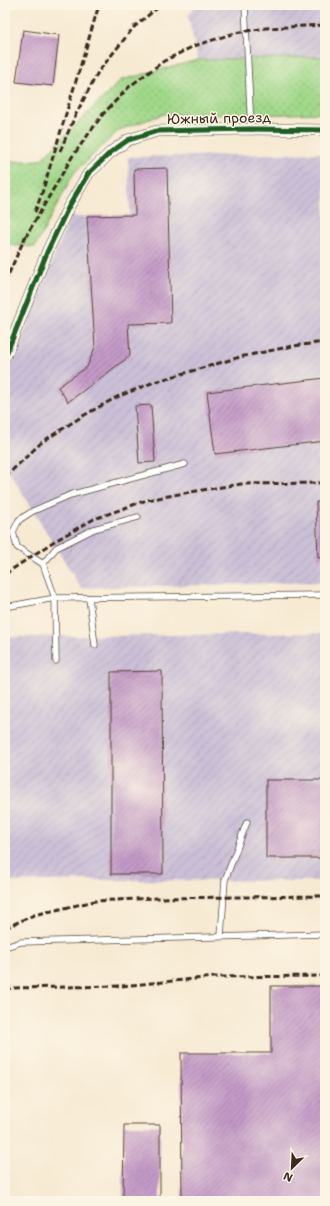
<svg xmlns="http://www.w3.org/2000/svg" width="330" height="1206" font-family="'Shantell Sans',sans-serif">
<defs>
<pattern id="industrial-furrows" width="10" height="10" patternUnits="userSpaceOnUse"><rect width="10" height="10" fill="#cabfd6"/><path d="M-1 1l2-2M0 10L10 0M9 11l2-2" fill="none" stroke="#aea4b7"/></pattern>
<pattern id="grass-dots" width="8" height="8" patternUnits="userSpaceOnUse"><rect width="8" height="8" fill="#a1d88a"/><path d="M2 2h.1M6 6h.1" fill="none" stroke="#8cba77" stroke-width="1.8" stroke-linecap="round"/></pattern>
<pattern id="building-hatch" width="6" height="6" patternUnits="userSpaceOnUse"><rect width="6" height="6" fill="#c39ac7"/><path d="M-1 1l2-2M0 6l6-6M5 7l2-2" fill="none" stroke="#a07ea1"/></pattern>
</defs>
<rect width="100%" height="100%" fill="#fcf5e5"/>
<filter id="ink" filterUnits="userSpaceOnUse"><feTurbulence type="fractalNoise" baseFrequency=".025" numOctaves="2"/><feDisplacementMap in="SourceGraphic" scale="8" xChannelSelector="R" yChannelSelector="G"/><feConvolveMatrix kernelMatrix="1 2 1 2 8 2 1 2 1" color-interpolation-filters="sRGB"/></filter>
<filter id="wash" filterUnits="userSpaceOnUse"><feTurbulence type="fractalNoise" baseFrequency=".012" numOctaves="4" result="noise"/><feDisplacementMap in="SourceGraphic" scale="16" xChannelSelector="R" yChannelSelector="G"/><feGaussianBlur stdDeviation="0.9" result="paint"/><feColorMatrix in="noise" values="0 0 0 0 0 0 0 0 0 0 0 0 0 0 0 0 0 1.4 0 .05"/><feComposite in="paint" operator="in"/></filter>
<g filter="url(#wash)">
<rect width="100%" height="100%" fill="#f7ead3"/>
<g fill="url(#industrial-furrows)">
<path d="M196 5H325V57L198 60 188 16Z"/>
<path d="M325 153V582L81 588 5 465V382L70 217 130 215 128 157Z"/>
<path d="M325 633V881L85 880 5 882V637Z"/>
</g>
<path fill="url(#grass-dots)" stroke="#6e8154" d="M325 57V113L250 115 164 114 119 130 74 173 35 247 5 245V162L40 160 121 80 198 60Z"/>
<g id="blocks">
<g fill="url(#building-hatch)">
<path d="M23 30 59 35 53 86 16 82Z"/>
<path d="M167 168 171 323 128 324 130 356 68 402 58 387 87 367 95 347 87 216 135 215 134 169Z"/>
<path d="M325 378V441L215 454 207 392Z"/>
<path d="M151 405 155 462 139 463 135 406Z"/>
<path d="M316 502H325V557L318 558Z"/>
<path d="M162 671 163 874H111V672Z"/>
<rect x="266" y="780" width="59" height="78"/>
<path d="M271 986H325V1201H182L181 1053H271Z"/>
<path d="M124 1125H160V1201H123Z"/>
</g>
</g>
</g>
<g filter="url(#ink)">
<use href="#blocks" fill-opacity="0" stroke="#574739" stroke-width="1"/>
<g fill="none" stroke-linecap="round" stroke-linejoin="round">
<defs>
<g id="service">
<path d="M245 5 251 129"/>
<path d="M43 564 56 548 94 529 138 517"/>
<path d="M89 598 95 645"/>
<path d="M5 607 55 598 325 595"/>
<path d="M56 661 55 598 43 564 17 547 13 532 19 520 33 511 70 495 185 464"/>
<path d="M221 936 225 880 247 822"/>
<path d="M5 947 21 942 325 934"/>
</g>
<path id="minor" d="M5 357 48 250 68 208 88 174 111 152 128 140 157 131 251 129 325 130"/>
</defs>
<use href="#service" stroke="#574739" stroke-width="7"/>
<use href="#minor" stroke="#574739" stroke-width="12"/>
<use href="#service" stroke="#fff" stroke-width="5.5"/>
<use href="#minor" stroke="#fff" stroke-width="11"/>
<g stroke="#3b2a1e" stroke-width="3" stroke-dasharray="6 3" stroke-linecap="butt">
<path d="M5 16 6 5"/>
<path d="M60 151 76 114 98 72 134 27 161 5"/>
<path d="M35 212 42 193 99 5"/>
<path d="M25 238 72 157 103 114 130 86 164 61 194 46 235 33 266 28 325 25"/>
<path d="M5 282 27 233"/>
<path d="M5 477 42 442 81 417 117 397 154 382 240 357 293 346 325 342"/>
<path d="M5 574 53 542 94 519 147 500 190 492 241 484 325 483"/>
<path d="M5 928 34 915 95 901 157 898 325 896"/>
<path d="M5 989 13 988 121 986 215 977 325 976"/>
</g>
<defs>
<path id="cycleway" d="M5 357 48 250 68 208 88 174 111 152 128 140 157 131 251 129 325 130"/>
</defs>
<use href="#cycleway" stroke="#fcf5e5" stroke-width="8"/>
<use href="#cycleway" stroke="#1b5e20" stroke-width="5"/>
</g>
</g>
<g text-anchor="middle" stroke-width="3" stroke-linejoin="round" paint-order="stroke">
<g font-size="14" fill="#3b2a1e" stroke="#fcf5e5">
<text transform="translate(219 118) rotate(-1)" y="5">Южный проезд</text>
</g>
</g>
<rect width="330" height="1206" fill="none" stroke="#fcf5e5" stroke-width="20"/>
<g transform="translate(292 1168) rotate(204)" stroke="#fcf5e5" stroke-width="3" paint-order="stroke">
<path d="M0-3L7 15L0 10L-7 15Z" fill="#3b2a1e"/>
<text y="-6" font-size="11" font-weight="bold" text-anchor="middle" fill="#3b2a1e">N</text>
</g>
</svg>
